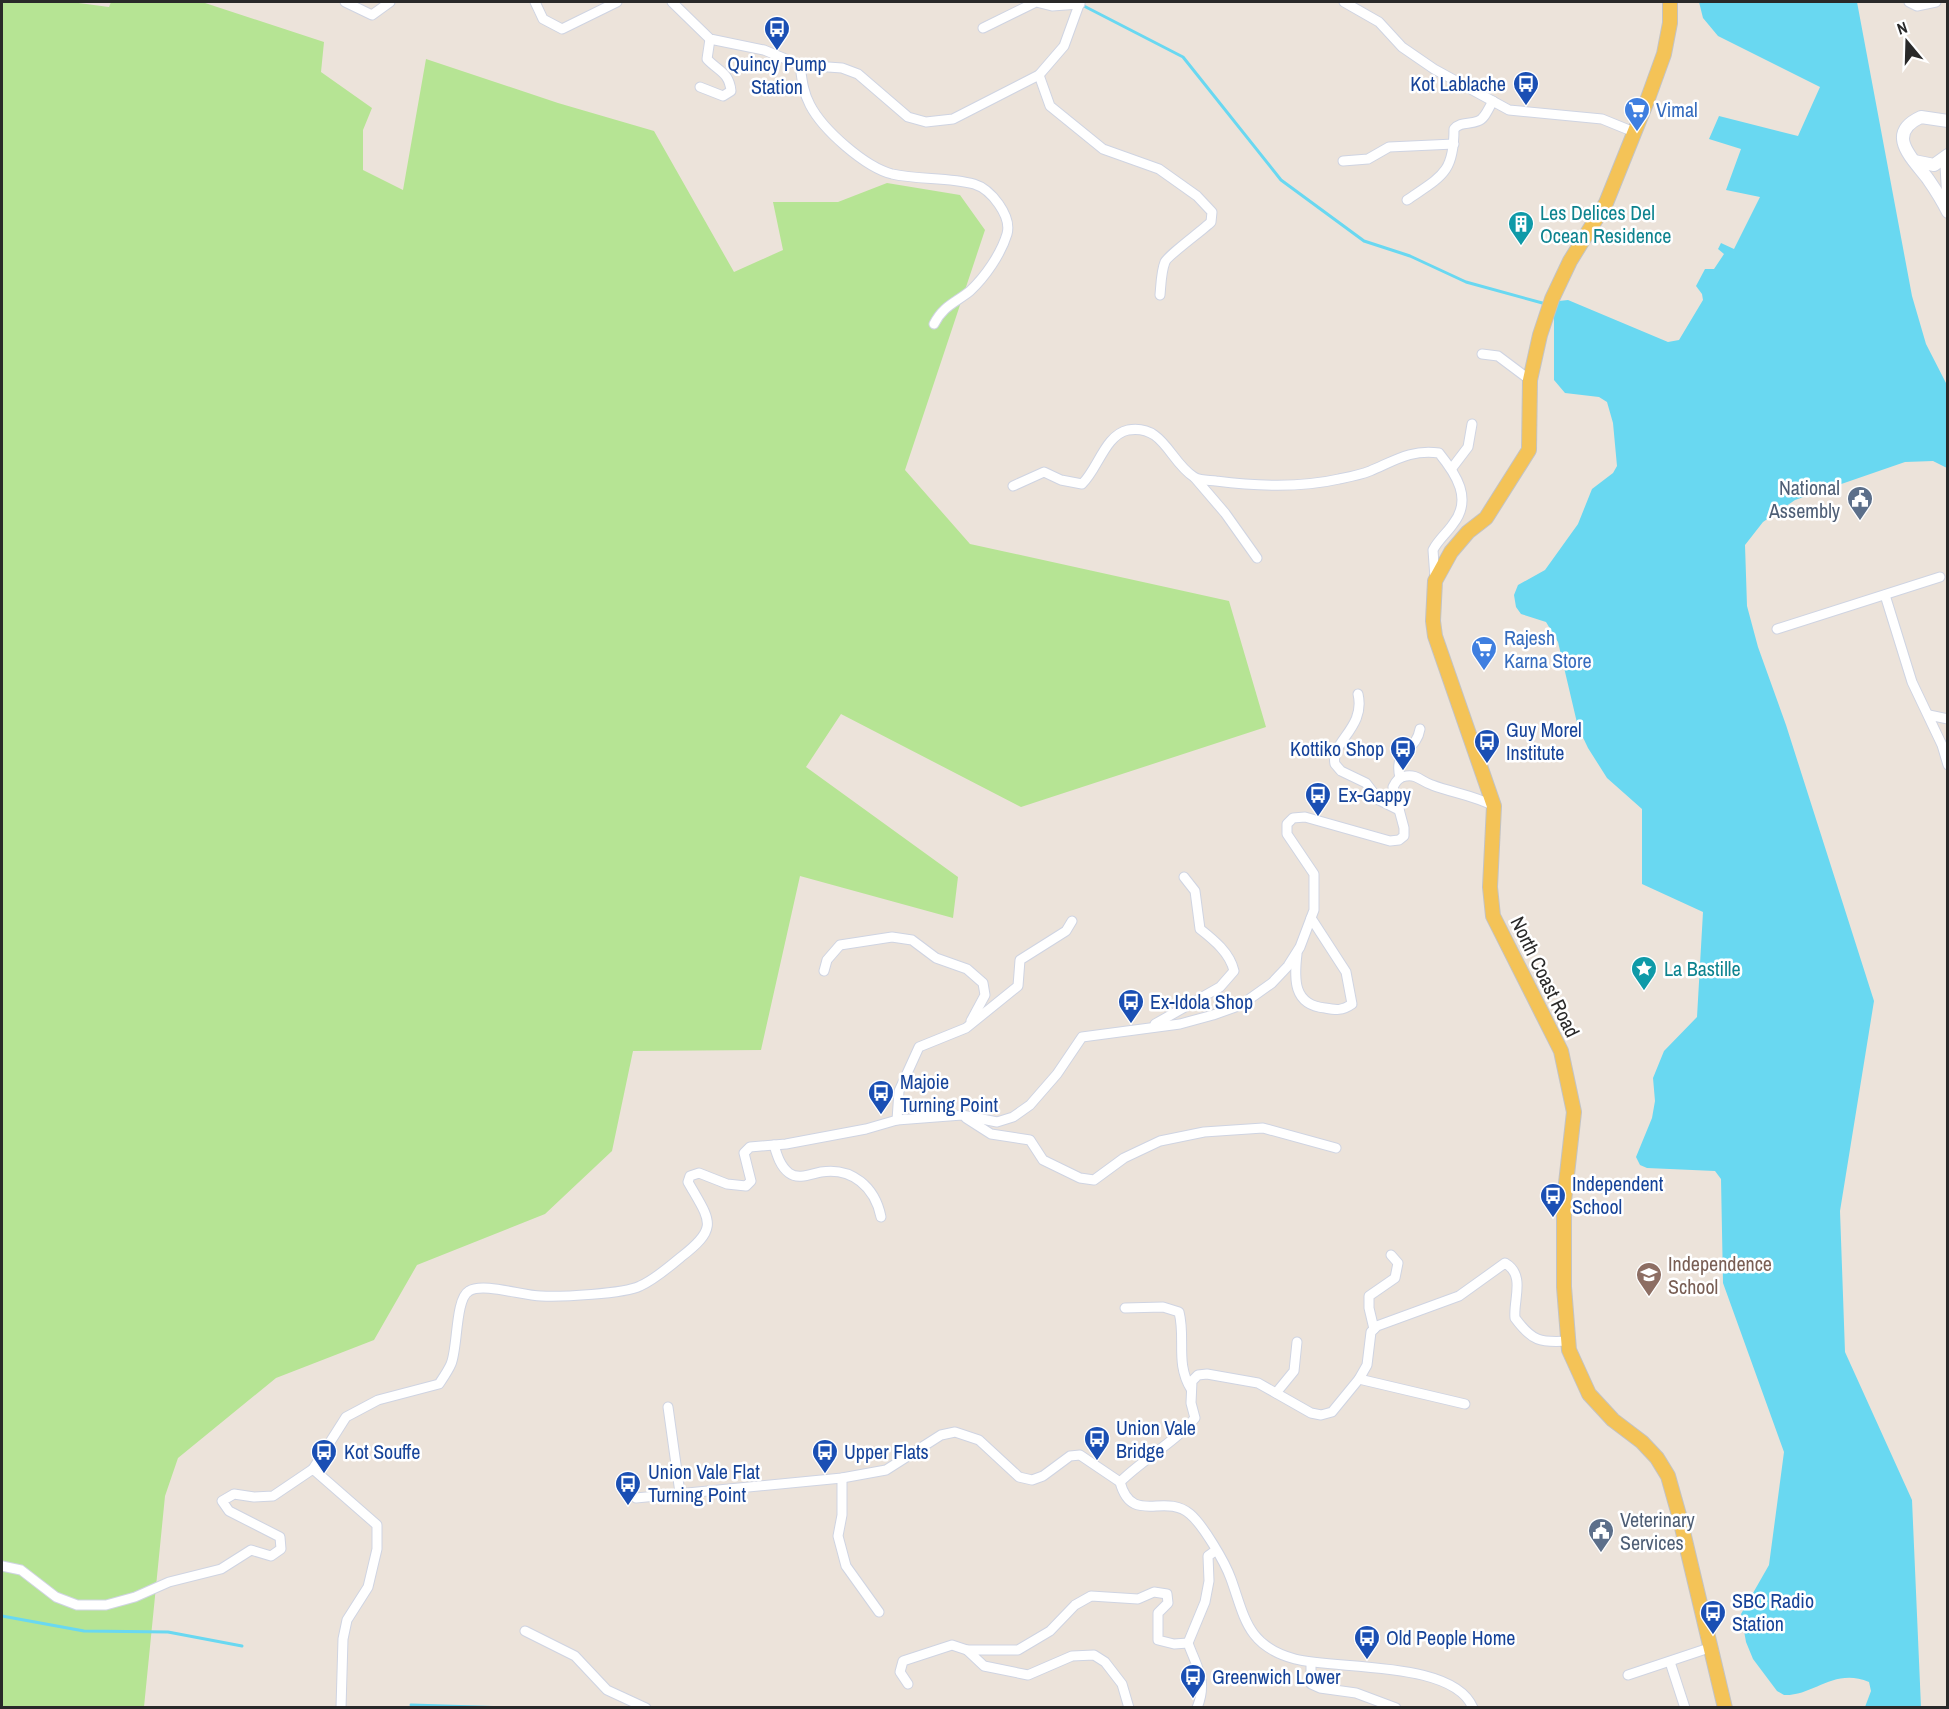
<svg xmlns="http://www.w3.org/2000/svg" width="1949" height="1709" font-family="'Archivo Narrow',sans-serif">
<rect width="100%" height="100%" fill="#ece3da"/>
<path fill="#b6e494" d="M2 2H71L109 7 111 2H202L324 42 321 72 372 108 363 130V170L403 190 426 59 558 103 654 131 734 272 783 250 773 202H838L887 183 960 195 985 230 905 470 970 544 1229 601 1266 727 1021 807 841 714 806 767 958 877 953 918 800 876 761 1050 633 1051 612 1151 545 1214 417 1265 374 1340 276 1378 178 1458 165 1496 144 1707 2 1708Z"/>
<path fill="#69d8f1" d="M1699 2H1857L1912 296 1926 344 1947 385V468L1933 461 1905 462 1795 500 1763 522 1745 545 1747 606 1758 647 1786 725 1874 1001 1840 1211 1845 1352 1912 1500 1921 1707H1865L1871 1691 1869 1682C1834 1667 1814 1696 1784 1695L1777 1691 1753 1659 1746 1642 1741 1614 1769 1565 1784 1452 1723 1283 1721 1179 1715 1171 1647 1168 1640 1165 1636 1157 1652 1118 1655 1101 1653 1078 1664 1051 1697 1017 1703 912 1642 884V809L1607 778 1588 748 1578 727 1558 642 1546 622 1521 614 1516 607 1514 595 1518 585 1545 570 1578 524 1592 489 1613 473 1617 466 1613 423 1607 402 1599 397 1565 393 1554 380V306L1559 301 1568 300 1668 342 1679 340 1703 300 1702 294 1696 286 1705 269H1714L1724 254 1718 249 1721 243 1734 249 1760 197 1726 190 1741 149 1709 139 1719 116 1798 136 1820 87 1718 36 1703 18Z"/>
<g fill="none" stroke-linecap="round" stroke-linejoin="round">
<g stroke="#69d8f1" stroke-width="3">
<path d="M1082 5 1183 57 1281 180 1364 241 1410 256 1466 282 1546 304"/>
<path d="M2 1616 84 1631 168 1632 242 1646"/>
<path d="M411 1705 512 1708"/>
</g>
<defs>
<g id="street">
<path d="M345 2 372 15 390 2"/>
<path d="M535 2 543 19 562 29 617 2"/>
<path d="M672 2 710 39 764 50 800 65 842 68 858 74 908 117 926 122 953 119 1039 75 1064 46 1080 2"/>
<path d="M1344 2 1379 22 1402 47 1434 69 1509 110 1602 119 1634 132"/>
<path d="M1909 2 1917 6 1936 2"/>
<path d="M983 28 1036 2 1052 6 1080 4"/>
<path d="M800 65C802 80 803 92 810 105 823 130 865 167 892 174 919 180 948 177 974 184 991 189 1012 216 1007 234 1001 254 985 277 970 291 955 303 943 306 934 324"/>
<path d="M1039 75 1050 106 1103 149 1159 169 1197 196 1212 212 1211 222C1203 230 1167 256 1165 262 1161 272 1161 285 1160 295"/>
<path d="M700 87 723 96 731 91C729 72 718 71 707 59L710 39"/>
<path d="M1343 161 1368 159 1389 147 1454 144"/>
<path d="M1407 200C1442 176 1454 173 1454 129 1461 121 1469 125 1478 121 1485 119 1489 107 1493 101"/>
<path d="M1482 354 1498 356 1530 380"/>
<path d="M1452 468 1468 447 1472 424"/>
<path d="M1195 478 1225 513 1257 558"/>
<path d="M1013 486 1044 472 1061 480 1082 484C1098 469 1105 435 1128 430 1164 424 1169 461 1194 477 1200 481 1210 480 1216 481 1255 486 1300 488 1339 479 1349 477 1360 475 1370 471 1394 461 1411 449 1439 453 1456 474 1473 499 1453 524 1447 533 1438 540 1433 550L1435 578"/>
<path d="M1885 595 1912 682 1942 745 1948 765"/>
<path d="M1777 629 1940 577"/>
<path d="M1358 694C1366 728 1330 742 1335 764L1341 771 1366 783 1379 800 1399 810"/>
<path d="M1929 715 1948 719"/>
<path d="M1400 778C1393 748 1416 753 1420 729"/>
<path d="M1297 954C1294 979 1293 1005 1325 1008 1336 1010 1342 1011 1352 1004L1346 972 1311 918"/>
<path d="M824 971 827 960 840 945 892 937 912 940 936 958 967 969 983 983 985 995 971 1021"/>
<path d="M1155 1024 1220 987 1234 971C1230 953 1214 940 1200 929L1195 891 1184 877"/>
<path d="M966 1118 991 1134 1030 1140 1043 1160 1080 1178 1094 1180 1124 1158 1160 1141 1204 1132 1263 1128 1336 1148"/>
<path d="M897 1120 899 1091 919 1047 966 1028 1018 986 1020 960 1066 931 1072 921"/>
<path d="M774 1145C777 1155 780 1166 789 1173 798 1180 811 1174 821 1172 852 1167 875 1187 881 1217"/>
<path d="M1125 1308 1163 1307 1179 1312C1186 1339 1175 1363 1191 1389"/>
<path d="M1374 1329 1369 1308V1296L1395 1278 1398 1263 1391 1255"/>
<path d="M1359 1379 1465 1404"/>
<path d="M1276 1393 1294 1371 1297 1342"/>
<path d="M668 1407 680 1493"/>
<path d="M313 1469 346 1417 378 1400 439 1384C443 1378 448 1371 451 1364 458 1348 455 1299 469 1291 483 1282 523 1296 541 1296 560 1297 624 1294 640 1286 654 1280 669 1267 681 1257 720 1227 710 1221 688 1182L690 1176 699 1173 727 1184 746 1186 751 1181 744 1153 750 1147 786 1144 866 1129 897 1120 962 1115 997 1122 1013 1117 1030 1105 1057 1074 1082 1037 1180 1024 1213 1015 1241 1005 1272 983 1288 966 1300 947 1314 910V874L1287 834V824L1293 818 1305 817 1390 841 1399 840 1404 836V828L1393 787C1396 781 1399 777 1406 776 1417 774 1422 782 1432 785 1453 793 1473 795 1494 806"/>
<path d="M842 1478V1515L838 1536 846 1566 879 1612"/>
<path d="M1120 1482C1143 1459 1174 1443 1195 1418L1191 1403 1192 1381 1198 1375 1207 1374 1258 1383 1311 1413 1321 1415 1332 1412 1359 1379 1367 1365 1371 1332 1377 1326 1459 1296 1505 1263C1526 1275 1513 1300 1515 1318 1532 1341 1540 1343 1568 1341"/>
<path d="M636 1498 842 1478 886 1470 941 1435 955 1432 979 1440 1019 1477 1032 1480 1043 1476 1070 1456 1080 1455 1120 1482C1132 1526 1164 1492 1190 1514 1203 1525 1225 1562 1231 1579 1245 1618 1247 1646 1295 1659 1337 1670 1454 1660 1473 1708"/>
<path d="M2 1566 21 1570 56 1597 77 1605H106L135 1597 169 1582 221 1569 251 1550 271 1556 281 1549 280 1537 229 1511 222 1501 234 1494 254 1497 273 1496 313 1469 377 1525V1549L368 1587 347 1620 343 1639 341 1708"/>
<path d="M525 1631 575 1656 607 1690 646 1708"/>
<path d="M1670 1662 1685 1708"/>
<path d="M1311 1663V1684L1320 1688 1356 1693 1396 1708"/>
<path d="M1628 1675 1709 1648"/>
<path d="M908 1684 900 1672 903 1661 952 1645 967 1650"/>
<path d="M1129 1708 1122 1684 1105 1662 1094 1655 1072 1656 1028 1675 984 1666 967 1650H1018L1050 1631 1075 1605 1091 1596 1138 1599 1154 1592 1167 1594 1168 1603 1158 1613V1640L1174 1644 1188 1643"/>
<path d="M1197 1708C1208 1681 1197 1668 1188 1643L1205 1602 1209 1581 1208 1556 1215 1551"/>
</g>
<g id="secondary">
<path d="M1948 121 1921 117C1884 134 1913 159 1928 179 1935 189 1942 200 1948 212"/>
<path d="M1946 157 1948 192"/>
<path d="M1914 161 1934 165 1948 155"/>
</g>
<path id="primary" d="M1670 2V23L1664 54 1647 101 1606 203 1570 261 1552 299 1540 335 1530 380 1529 450 1486 518 1468 532 1451 552 1435 581 1433 621 1435 636 1494 806 1490 887 1493 916 1561 1051 1574 1112 1564 1201V1287L1569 1350 1589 1394 1613 1420 1642 1442 1657 1458 1668 1476 1679 1515 1725 1708"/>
</defs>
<use href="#street" stroke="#cfd4e2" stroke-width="11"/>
<use href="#secondary" stroke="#cfd4e2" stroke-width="14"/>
<use href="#primary" stroke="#c3c3c3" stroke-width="16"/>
<use href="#street" stroke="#fff" stroke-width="9"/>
<use href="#secondary" stroke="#fff" stroke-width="12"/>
<use href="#primary" stroke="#f4c357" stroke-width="14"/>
</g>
<defs>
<symbol id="bus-pin" viewBox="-11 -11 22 30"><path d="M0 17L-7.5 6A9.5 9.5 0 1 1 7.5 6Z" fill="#1a4fb4" stroke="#fff"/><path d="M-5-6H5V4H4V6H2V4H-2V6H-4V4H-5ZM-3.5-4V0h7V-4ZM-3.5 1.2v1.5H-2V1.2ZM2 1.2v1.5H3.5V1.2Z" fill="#fff"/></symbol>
<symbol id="supermarket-pin" viewBox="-11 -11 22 30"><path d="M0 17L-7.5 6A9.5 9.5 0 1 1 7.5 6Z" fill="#3f7fe0" stroke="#fff"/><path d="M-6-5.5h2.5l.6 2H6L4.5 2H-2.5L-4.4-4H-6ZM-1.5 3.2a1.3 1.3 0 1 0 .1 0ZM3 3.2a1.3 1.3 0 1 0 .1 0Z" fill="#fff"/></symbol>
<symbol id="building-pin" viewBox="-11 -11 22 30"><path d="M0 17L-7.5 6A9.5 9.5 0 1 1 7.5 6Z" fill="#0f9aa8" stroke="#fff"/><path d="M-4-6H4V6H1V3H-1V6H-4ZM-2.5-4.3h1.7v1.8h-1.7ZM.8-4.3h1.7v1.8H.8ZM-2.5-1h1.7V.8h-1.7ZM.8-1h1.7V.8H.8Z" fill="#fff"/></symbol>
<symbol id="civic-pin" viewBox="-11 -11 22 30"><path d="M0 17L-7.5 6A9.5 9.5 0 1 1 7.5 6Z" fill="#5c6f8a" stroke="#fff"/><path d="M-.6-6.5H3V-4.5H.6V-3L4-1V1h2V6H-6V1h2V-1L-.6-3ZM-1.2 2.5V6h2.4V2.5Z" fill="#fff"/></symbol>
<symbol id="sight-pin" viewBox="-11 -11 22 30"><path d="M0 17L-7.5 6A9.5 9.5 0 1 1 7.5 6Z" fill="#0f9aa8" stroke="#fff"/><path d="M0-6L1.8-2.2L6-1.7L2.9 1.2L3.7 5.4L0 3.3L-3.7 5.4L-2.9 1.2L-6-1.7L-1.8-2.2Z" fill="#fff"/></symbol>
<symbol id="school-pin" viewBox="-11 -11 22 30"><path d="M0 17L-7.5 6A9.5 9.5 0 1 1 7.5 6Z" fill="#8d6e63" stroke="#fff"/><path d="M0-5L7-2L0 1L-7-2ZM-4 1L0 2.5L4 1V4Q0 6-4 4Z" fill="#fff"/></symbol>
</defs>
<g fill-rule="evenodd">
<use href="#bus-pin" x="762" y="14" width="30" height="40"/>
<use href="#bus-pin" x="1511" y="69" width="30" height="40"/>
<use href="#supermarket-pin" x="1622" y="95" width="30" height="40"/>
<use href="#building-pin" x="1506" y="209" width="30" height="40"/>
<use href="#civic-pin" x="1845" y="484" width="30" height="40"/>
<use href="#supermarket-pin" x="1469" y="634" width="30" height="40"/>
<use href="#bus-pin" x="1472" y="727" width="30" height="40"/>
<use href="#bus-pin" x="1388" y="734" width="30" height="40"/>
<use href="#bus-pin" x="1303" y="780" width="30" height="40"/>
<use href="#sight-pin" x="1629" y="954" width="30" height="40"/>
<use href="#bus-pin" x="1116" y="987" width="30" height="40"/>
<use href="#bus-pin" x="866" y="1078" width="30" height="40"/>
<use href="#bus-pin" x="1538" y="1181" width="30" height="40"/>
<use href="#school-pin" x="1634" y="1260" width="30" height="40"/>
<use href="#bus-pin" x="1082" y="1424" width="30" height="40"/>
<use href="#bus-pin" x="309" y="1437" width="30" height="40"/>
<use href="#bus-pin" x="810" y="1437" width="30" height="40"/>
<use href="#bus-pin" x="613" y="1469" width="30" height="40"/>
<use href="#civic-pin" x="1586" y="1516" width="30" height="40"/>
<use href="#bus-pin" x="1698" y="1598" width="30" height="40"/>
<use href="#bus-pin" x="1352" y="1623" width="30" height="40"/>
<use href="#bus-pin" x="1178" y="1662" width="30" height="40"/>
</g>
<g text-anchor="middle" stroke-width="5" stroke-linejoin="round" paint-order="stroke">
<g font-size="20" fill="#164399" stroke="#fff" text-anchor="start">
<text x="777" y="71" text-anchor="middle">Quincy Pump<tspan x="777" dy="23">Station</tspan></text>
<text x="1506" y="91" text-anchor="end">Kot Lablache</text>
<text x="1506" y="737">Guy Morel<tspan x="1506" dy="23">Institute</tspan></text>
<text x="1384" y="756" text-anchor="end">Kottiko Shop</text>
<text x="1338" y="802">Ex-Gappy</text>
<text x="1150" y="1009">Ex-Idola Shop</text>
<text x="900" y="1089">Majoie<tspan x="900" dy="23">Turning Point</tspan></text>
<text x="1572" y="1191">Independent<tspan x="1572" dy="23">School</tspan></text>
<text x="1116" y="1435">Union Vale<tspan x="1116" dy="23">Bridge</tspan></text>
<text x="344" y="1459">Kot Souffe</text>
<text x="844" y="1459">Upper Flats</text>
<text x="648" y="1479">Union Vale Flat<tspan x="648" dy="23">Turning Point</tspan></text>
<text x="1732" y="1608">SBC Radio<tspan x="1732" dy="23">Station</tspan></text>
<text x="1386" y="1645">Old People Home</text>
<text x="1212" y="1684">Greenwich Lower</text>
</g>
<g font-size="20" fill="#366cbe" stroke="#fff" text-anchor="start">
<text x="1656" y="117">Vimal</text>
<text x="1504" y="645">Rajesh<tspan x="1504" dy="23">Karna Store</tspan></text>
</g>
<g font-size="20" fill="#0d838f" stroke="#fff" text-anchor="start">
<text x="1540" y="220">Les Delices Del<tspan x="1540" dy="23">Ocean Residence</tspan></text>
<text x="1664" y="976">La Bastille</text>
</g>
<g font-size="20" fill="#4e5e75" stroke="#fff" text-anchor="end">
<text x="1840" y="495">National<tspan x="1840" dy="23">Assembly</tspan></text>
<text x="1620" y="1527" text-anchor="start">Veterinary<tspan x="1620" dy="23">Services</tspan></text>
</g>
<g font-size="20" fill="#292929" stroke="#fff">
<text transform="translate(1545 977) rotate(64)" y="7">North Coast Road</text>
</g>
<g font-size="20" fill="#785e54" stroke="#fff" text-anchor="start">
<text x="1668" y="1271">Independence<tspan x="1668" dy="23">School</tspan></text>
</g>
</g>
<rect width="1949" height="1709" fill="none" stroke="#292929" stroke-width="6"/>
<g transform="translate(1907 42) rotate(341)" stroke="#ffffff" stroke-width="4.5" paint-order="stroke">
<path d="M0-4.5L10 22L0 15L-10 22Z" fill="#292929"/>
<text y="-9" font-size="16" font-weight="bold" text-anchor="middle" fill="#292929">N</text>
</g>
</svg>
